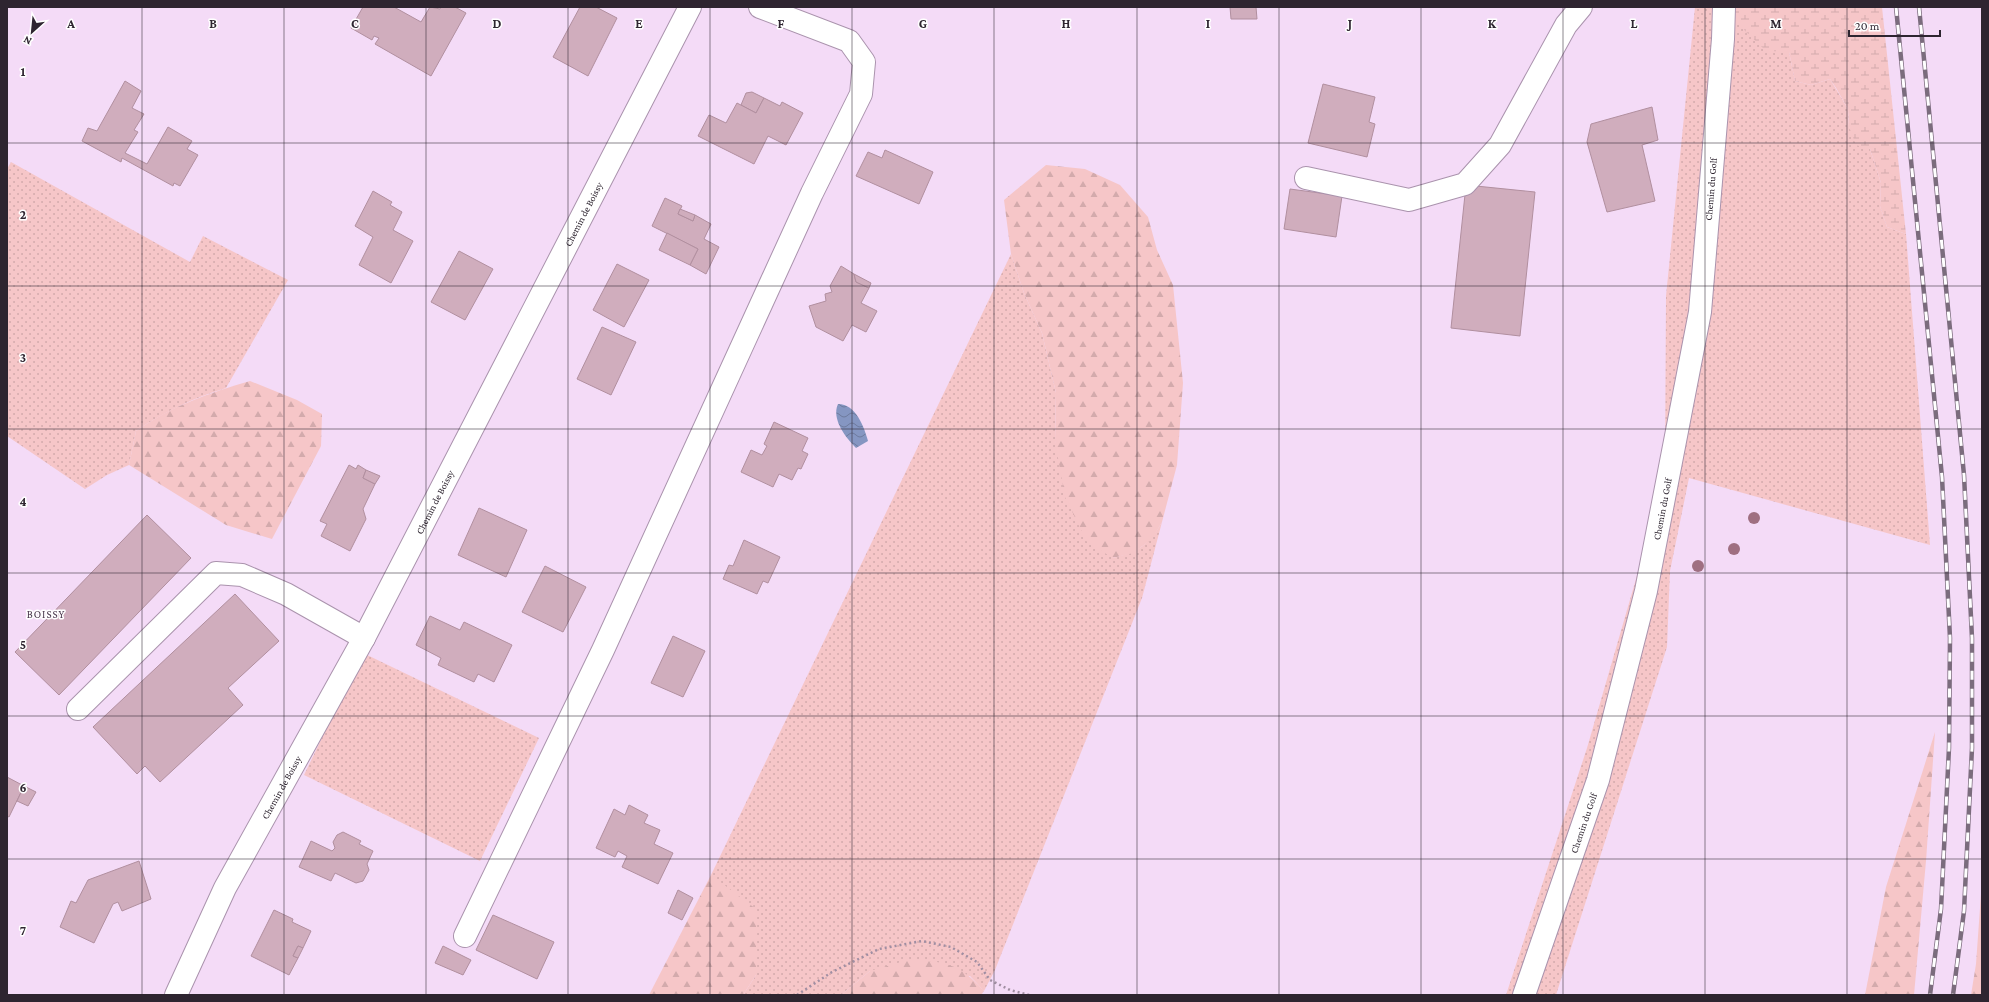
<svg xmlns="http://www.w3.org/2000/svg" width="1989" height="1002" font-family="'Crimson Pro',serif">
<defs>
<pattern id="grass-dots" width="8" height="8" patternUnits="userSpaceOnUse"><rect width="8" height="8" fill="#f6c6c8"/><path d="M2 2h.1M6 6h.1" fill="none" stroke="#d3aaac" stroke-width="1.8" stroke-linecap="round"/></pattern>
<pattern id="forest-firs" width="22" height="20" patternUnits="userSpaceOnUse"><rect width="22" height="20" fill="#f6c6c8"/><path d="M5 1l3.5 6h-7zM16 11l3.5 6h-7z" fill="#d3aaac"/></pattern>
<pattern id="wetland-marsh" width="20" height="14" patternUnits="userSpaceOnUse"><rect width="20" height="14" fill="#f6c6c8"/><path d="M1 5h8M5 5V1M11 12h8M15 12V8" fill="none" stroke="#d3aaac"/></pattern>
<pattern id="water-waves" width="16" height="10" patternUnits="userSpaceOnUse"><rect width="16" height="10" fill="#8596c2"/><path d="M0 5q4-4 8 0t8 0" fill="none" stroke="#6d7a9e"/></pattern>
</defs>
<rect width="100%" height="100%" fill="#f4dbf7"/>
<g fill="url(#grass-dots)">
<path d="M1695 7H1729L1789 52 1795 81 1811 85 1830 79 1848 109 1849 127 1870 149 1881 183 1880 206 1887 227 1906 234 1930 545 1689 478 1670 571 1667 647 1556 995H1506L1587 748 1654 517 1665 470 1666 296Z"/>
<path d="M11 162 190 262 203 236 288 280 226 388C193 398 164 412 136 431L129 465 107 475 85 489 7 436V169Z"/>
<path d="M1011 254 1024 293 1042 333 1056 393 1055 441 1113 558C1139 551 1148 546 1162 522L1142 598 995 970 984 991 970 976 870 971 841 995H743L756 975 711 875Z"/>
<path d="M363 653 539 738 480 861 304 775Z"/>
</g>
<g fill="url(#forest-firs)">
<path d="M1046 165 1085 169 1120 185 1148 217 1157 250 1173 285 1183 383 1177 465 1162 522 1152 539 1133 553 1113 558 1087 542 1065 497 1055 441 1056 393 1042 333 1024 293 1011 254 1004 200Z"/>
<path d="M250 381 297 400 322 414 321 446 272 539 226 525 129 465 136 431C171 406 209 393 250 381Z"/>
<path d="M1935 732 1926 861 1914 995H1865L1886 887Z"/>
<path d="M711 875 756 909V975L743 995H649Z"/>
<path d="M1982 880V995H1971L1976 964Z"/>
<path d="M908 960C944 961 959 963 984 991L981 995H841L870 971Z"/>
</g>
<path fill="url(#wetland-marsh)" d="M1729 7H1882L1906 234 1887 227 1880 206 1881 183 1870 149 1856 145 1849 127 1848 109 1836 88 1830 79 1811 85 1795 81 1789 52 1766 51 1741 27Z"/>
<path fill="url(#water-waves)" d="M838 404C856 404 864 427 868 441L856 448C846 438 831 419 838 404Z"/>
<g fill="#d0adbd" stroke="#b18f9f">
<path d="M363 7H394L421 22 430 7 440 9 441 7H455L466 13 431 76 375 44 379 38 374 36 372 40 351 28Z"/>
<path d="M580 7H596L617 18 588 76 553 57Z"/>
<path d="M1230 7H1256L1257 19H1231Z"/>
<path d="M125 81 141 91 132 108 144 114 134 130 138 132 125 153 147 164 168 127 192 141 187 149 198 155 180 186 174 183 173 186 122 158 121 162 82 141 88 128 97 131Z"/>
<path d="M1323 84 1375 97 1369 122 1375 124 1367 157 1308 143Z"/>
<path d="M752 92 764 98 756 113 741 105 746 93Z"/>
<path d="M764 98 780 106 782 102 803 113 786 145 768 136 754 164 698 136 709 115 726 123 737 103 756 113Z"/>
<path d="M1652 107 1658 140 1642 145 1655 201 1607 212 1587 142 1591 124Z"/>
<path d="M885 150 933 172 919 204 856 176 868 152 882 158Z"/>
<path d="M1466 185 1535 192 1520 336 1451 328Z"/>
<path d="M1290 189 1342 196 1336 237 1284 229Z"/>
<path d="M373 191 392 202 390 205 402 212 393 230 413 241 391 283 359 265 373 237 355 226Z"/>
<path d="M665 198 682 206 678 214 693 221 695 215 711 224 704 239 719 247 706 274 690 265 698 249 652 226Z"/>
<path d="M680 209 695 215 693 221 678 214Z"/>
<path d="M667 233 698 249 690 265 659 250Z"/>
<path d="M459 251 493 269 465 320 431 302Z"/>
<path d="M617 264 649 280 624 327 593 310Z"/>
<path d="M841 266 854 274 856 282 869 288 861 303 877 311 866 332 852 325 843 341 816 327 809 306 826 301 825 294 832 292 830 286Z"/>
<path d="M854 274 871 283 869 288 856 282Z"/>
<path d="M602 327 636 342 611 395 577 379Z"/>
<path d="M774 422 808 438 802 451 808 454 801 469 798 468 792 480 779 474 773 487 741 472 751 450 762 455 767 446 764 444Z"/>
<path d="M349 465 356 469 358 465 366 470 363 478 375 484 363 509 366 519 350 551 321 536 327 524 320 521Z"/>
<path d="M366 470 380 476 375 484 363 478Z"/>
<path d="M479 508 527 530 506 577 458 555Z"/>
<path d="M147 515 191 558 59 695 15 652Z"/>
<path d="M744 540 780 557 768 583 763 581 757 594 723 579 729 565 733 566Z"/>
<path d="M545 566 586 587 563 632 522 612Z"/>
<path d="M235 594 279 641 228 688 243 705 160 782 145 766 137 774 93 727Z"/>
<path d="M430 616 460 630 464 622 512 645 494 682 478 674 474 682 438 665 441 658 416 645Z"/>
<path d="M673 636 705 651 683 697 651 683Z"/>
<path d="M7 777 24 786 9 817 7 816Z"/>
<path d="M24 786 36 792 28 806 17 801Z"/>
<path d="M629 805 648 815 644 823 660 830 654 844 673 853 658 884 622 867 627 856 618 851 615 857 596 848 614 809 625 815Z"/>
<path d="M343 832 361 841 359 844 373 851 367 864 369 870 363 881 356 883 335 873 331 881 299 867 311 841 332 851 335 848 333 842 337 835Z"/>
<path d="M139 861 151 899 122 911 118 902 113 904 94 943 60 927 71 901 76 903 88 880Z"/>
<path d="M678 890 693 898 682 920 668 913Z"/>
<path d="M274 910 293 919 292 922 311 931 303 948 298 946 293 956 298 958 289 975 251 956Z"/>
<path d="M493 915 554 942 537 979 476 950Z"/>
<path d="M298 946 303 948 298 958 293 956Z"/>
<path d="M443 946 471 960 463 975 435 963Z"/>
</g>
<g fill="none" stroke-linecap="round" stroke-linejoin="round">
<defs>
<g id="minor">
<path d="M1306 178 1409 200 1465 184 1500 145 1566 25 1581 7"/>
<path d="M78 709 216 573 242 575 286 594 364 638"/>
<path d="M465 936 603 650 812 193 861 94 864 62 849 41 760 7"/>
<path id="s1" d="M176 995 225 888 364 638 690 7"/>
<path id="s2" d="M1524 995 1598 780 1646 591 1700 312 1723 39 1724 7"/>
</g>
</defs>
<use href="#minor" stroke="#aa93ad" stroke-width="24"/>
<path stroke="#a08ea2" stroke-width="2.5" stroke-dasharray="2 3" stroke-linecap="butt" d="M797 995 832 972 879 949 922 941 951 947 977 962 990 980 1010 990 1029 995"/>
<use href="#minor" stroke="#fff" stroke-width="22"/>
<defs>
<g id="rail">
<path d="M1896 7 1942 477 1950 638 1949 748 1941 909 1930 995"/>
<path d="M1919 7 1964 475 1972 638V748L1964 911 1953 995"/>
</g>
</defs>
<use href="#rail" stroke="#7b6c7d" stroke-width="4.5"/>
<use href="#rail" stroke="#fff" stroke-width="3" stroke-dasharray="9" stroke-linecap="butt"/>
</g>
<g fill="#9f6f81">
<circle cx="1754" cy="518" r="6"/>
<circle cx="1734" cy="549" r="6"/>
<circle cx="1698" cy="566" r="6"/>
</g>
<path fill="none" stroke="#2e2530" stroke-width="1" stroke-opacity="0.55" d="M142 7V995M284 7V995M426 7V995M568 7V995M710 7V995M852 7V995M994 7V995M1137 7V995M1279 7V995M1421 7V995M1563 7V995M1705 7V995M1847 7V995M7 143H1982M7 286H1982M7 429H1982M7 573H1982M7 716H1982M7 859H1982"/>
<g text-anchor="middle" stroke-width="3" stroke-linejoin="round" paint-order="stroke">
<g font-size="10" fill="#2e2530" stroke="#fff">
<text dy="4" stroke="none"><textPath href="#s2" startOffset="830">Chemin du Golf</textPath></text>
<text dy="4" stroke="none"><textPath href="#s1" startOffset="881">Chemin de Boissy</textPath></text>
<text dy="4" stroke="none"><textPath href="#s1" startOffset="557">Chemin de Boissy</textPath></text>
<text dy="4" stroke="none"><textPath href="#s2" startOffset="506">Chemin du Golf</textPath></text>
<text dy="4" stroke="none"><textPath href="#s1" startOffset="233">Chemin de Boissy</textPath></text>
<text dy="4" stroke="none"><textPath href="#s2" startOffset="182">Chemin du Golf</textPath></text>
</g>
<g font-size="11" letter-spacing="1" fill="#48354b" stroke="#fff">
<text x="46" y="618">BOISSY</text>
</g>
</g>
<g font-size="13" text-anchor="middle" font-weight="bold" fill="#2e2530" stroke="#fff" stroke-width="3" stroke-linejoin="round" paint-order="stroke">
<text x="71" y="28">A</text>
<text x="213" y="28">B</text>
<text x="355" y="28">C</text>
<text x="497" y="28">D</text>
<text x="639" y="28">E</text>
<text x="781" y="28">F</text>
<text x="923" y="28">G</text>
<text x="1066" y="28">H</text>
<text x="1208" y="28">I</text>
<text x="1350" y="28">J</text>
<text x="1492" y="28">K</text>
<text x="1634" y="28">L</text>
<text x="1776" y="28">M</text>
<text x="23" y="76">1</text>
<text x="23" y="219">2</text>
<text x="23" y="362">3</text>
<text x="23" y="506">4</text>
<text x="23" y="649">5</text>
<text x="23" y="792">6</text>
<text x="23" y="935">7</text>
</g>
<rect width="1989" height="1002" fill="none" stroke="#2e2530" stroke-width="16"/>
<g transform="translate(32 32) rotate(207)" stroke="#ffffff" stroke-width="3" paint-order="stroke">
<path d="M0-3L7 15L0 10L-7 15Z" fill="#2e2530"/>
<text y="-6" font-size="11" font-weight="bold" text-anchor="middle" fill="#2e2530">N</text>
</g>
<path d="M1849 30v6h91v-6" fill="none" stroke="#2e2530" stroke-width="2"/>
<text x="1855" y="30" font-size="12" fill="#2e2530" stroke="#ffffff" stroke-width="3" paint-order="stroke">20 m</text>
</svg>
